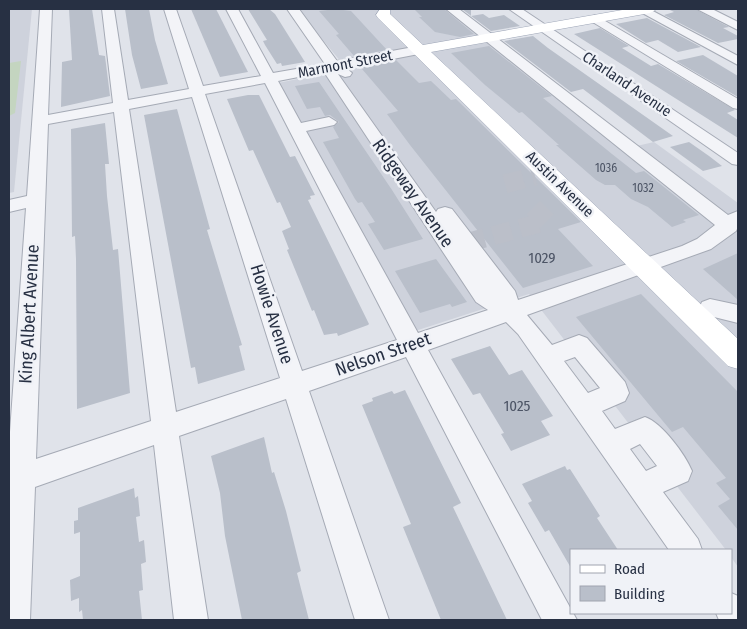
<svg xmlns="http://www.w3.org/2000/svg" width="747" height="629" font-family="'Fira Sans Condensed',sans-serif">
<rect width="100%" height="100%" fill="#e0e3ea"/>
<g fill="#ced2dc">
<path d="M9 9H32L14 192 9 193Z"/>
<path d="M297 9H450L628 148 654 142 738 203V567L731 557V550H726L529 294 415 331 278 83 347 69Z"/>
</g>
<path fill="#c4d5c0" d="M21 61 15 113 9 116V63Z"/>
<g fill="#b9bfca">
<path d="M69 9H92L99 55 105 56 110 96 61 107 62 62 72 60Z"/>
<path d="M125 9H149L155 40 168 84 141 89 132 55Z"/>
<path d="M191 9H216L248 72 220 77Z"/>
<path d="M248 9H269L275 14 305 62 282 66 281 63 277 64 265 45 263 41 267 40Z"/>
<path d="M336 9 351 11 387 50 354 56 336 35 339 34 319 11Z"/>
<path d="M414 9H444L474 34 460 37 435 32 419 17H422Z"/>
<path d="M462 9H471V16L483 14 489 18 504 15 520 26 491 31Z"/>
<path d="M668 9H695L729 27 723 28 738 36V39L718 43 664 15 674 12Z"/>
<path d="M647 18 701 47 678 52 658 40 646 43 616 24Z"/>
<path d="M600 28 629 46 622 48 651 66 658 64 735 110 727 113 738 120V138L574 34Z"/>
<path d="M533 36 548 48 673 136 653 142 583 89 571 92 504 41Z"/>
<path d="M489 46 552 96 543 98 612 154 636 173 644 171 699 215 683 220 686 222 672 227 648 207 631 199 615 185H605L596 180 556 145H559L522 112 519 113 485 85 451 53Z"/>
<path d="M703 55 738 76V97L676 61Z"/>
<path d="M396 60 419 83 431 81 451 100 456 99 581 222 558 229 593 266 523 288 410 145 387 114 398 111 362 69H364L362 67Z"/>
<path d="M319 82 392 190 423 239 384 250 368 224 375 222 362 202 358 203 355 199 323 142 339 138 333 127 339 122 330 115 325 116 320 107 307 109 295 86Z"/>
<path d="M248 95H259L290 157 295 156 315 195 310 196 311 199 308 200 369 324 368 325 338 336 337 333 324 335 314 310 312 311 287 250 289 249 282 231 291 227 280 202 277 203 253 150 249 151 227 99Z"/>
<path d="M177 109 210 229 207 230 242 345 239 346 245 370 198 384 195 367 191 368 187 346 144 115Z"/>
<path d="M105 123 109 164H105L107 196 113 250 118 249 130 393 77 409 76 259 75 236 72 237 71 129Z"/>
<path d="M689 142 709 156 722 166 703 171 670 147Z"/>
<path d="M738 253V300L703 269Z"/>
<path d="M436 259 467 302 452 307 450 304 420 313 395 271Z"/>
<path d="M641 294 738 392V530L718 506 730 499 716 483 726 478 683 427 672 432 576 317Z"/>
<path d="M490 346 509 375 522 370 553 416 541 421 550 435 511 451 501 434 504 433 480 393 473 395 451 359Z"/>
<path d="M405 390 461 503 453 507 507 620H441L403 527 411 524 362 405 373 401 372 398 392 391 394 394Z"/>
<path d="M264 437 272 473 274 472 286 511 301 571 297 573 309 620H242L225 536 220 493 211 456Z"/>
<path d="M565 466 567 470 570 469 600 516 597 518 618 550H571V568L549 530 545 532 528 503 532 501 522 484Z"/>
<path d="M134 488 135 498 138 496 140 516 136 517 139 542 144 540 146 562 141 564 143 590 139 591 142 620H83L82 610 79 612V598L71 601 70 580 80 576V532L74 534V521L78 520V508Z"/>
</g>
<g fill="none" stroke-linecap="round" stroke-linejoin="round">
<g stroke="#bbbfc9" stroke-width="19" stroke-dasharray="19 9" stroke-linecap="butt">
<path d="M505 184 535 176"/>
<path d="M466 243 547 221 528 202"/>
</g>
<defs>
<g id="minor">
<path d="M40 9H52L48 115 113 103 102 9H114L128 100 189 89 164 9H176L203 86 261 76 226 9H238L273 73 325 64 287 9H299L337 61 419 46 424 47 425 50 424 53 346 68 352 73 350 76 345 77 338 74 436 212 438 209 445 207 452 209 515 291 518 300 682 246 697 239 715 225 446 9H459L728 215 738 211V227L736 231 711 249 527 315 552 345 579 335 587 338 625 382 629 393 625 401 602 411 615 429 645 417C662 423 685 454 692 471L688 481 663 492 698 539 702 550H669L518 334 506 322 428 350 577 620H542L406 357 309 391 389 620H355L286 399 179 436 208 620H174L154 445 35 487 30 620H9V446L26 208 9 212V200L27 196ZM324 72 476 302 488 310 418 333 306 131 334 125 337 122 329 117 301 123 278 81ZM265 83 397 340 302 371 205 94ZM192 97 280 378 176 412 129 109ZM114 112 151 421 36 459 48 124ZM575 357 600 388 588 393 564 361ZM640 444 657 466 646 471 630 449Z"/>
<path d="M509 9H522L738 153V165L732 164Z"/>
<path d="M635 9H649L738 56V65Z"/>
<path d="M697 9H712L738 22V30Z"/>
<path d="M595 15 738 99V109L733 108 591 21 589 19Z"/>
<path d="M710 299 738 305V323L702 314 699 308 702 302Z"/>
<path d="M731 593 738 596V620H719L716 613H731Z"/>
</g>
<path id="major" d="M380 9H390V14L423 45 628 9H657L650 13 431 52 738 339V369L728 366 378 18 376 15Z"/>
</defs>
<use href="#minor" stroke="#a5aab5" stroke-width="2"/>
<use href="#major" stroke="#9ea6b7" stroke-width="1"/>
<use href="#minor" fill="#f3f4f8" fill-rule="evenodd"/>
<use href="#major" fill="#fff" fill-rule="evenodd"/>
</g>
<g text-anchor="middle" stroke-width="5" stroke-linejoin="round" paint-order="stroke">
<g font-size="12" fill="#4c5465">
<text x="606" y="172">1036</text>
<text x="643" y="192">1032</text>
</g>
<g font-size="15" fill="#273043" stroke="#f0f2f7">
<text transform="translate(345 64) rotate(-11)" y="5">Marmont Street</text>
<text transform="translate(627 84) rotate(34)" y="5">Charland Avenue</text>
<text transform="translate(560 184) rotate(44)" y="5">Austin Avenue</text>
</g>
<g font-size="15" fill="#4c5465">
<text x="542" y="263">1029</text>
<text x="517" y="411">1025</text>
</g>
<g font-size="18" fill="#273043" stroke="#f0f2f7">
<text transform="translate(413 193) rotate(55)" y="6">Ridgeway Avenue</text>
<text transform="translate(29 314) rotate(-87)" y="6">King Albert Avenue</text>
<text transform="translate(272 314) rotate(72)" y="6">Howie Avenue</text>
<text transform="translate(383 354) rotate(-19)" y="6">Nelson Street</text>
</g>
</g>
<rect width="747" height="629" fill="none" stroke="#273043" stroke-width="20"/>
<rect x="570" y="549" width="162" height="65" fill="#f0f2f7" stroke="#a0a4af"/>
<rect x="580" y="565" width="25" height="8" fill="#ffffff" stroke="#a0a4af"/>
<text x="614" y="574" font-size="15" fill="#273043">Road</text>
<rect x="580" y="586" width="25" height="15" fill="#b9bfca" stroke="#a0a4af"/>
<text x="614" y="599" font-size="15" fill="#273043">Building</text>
</svg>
